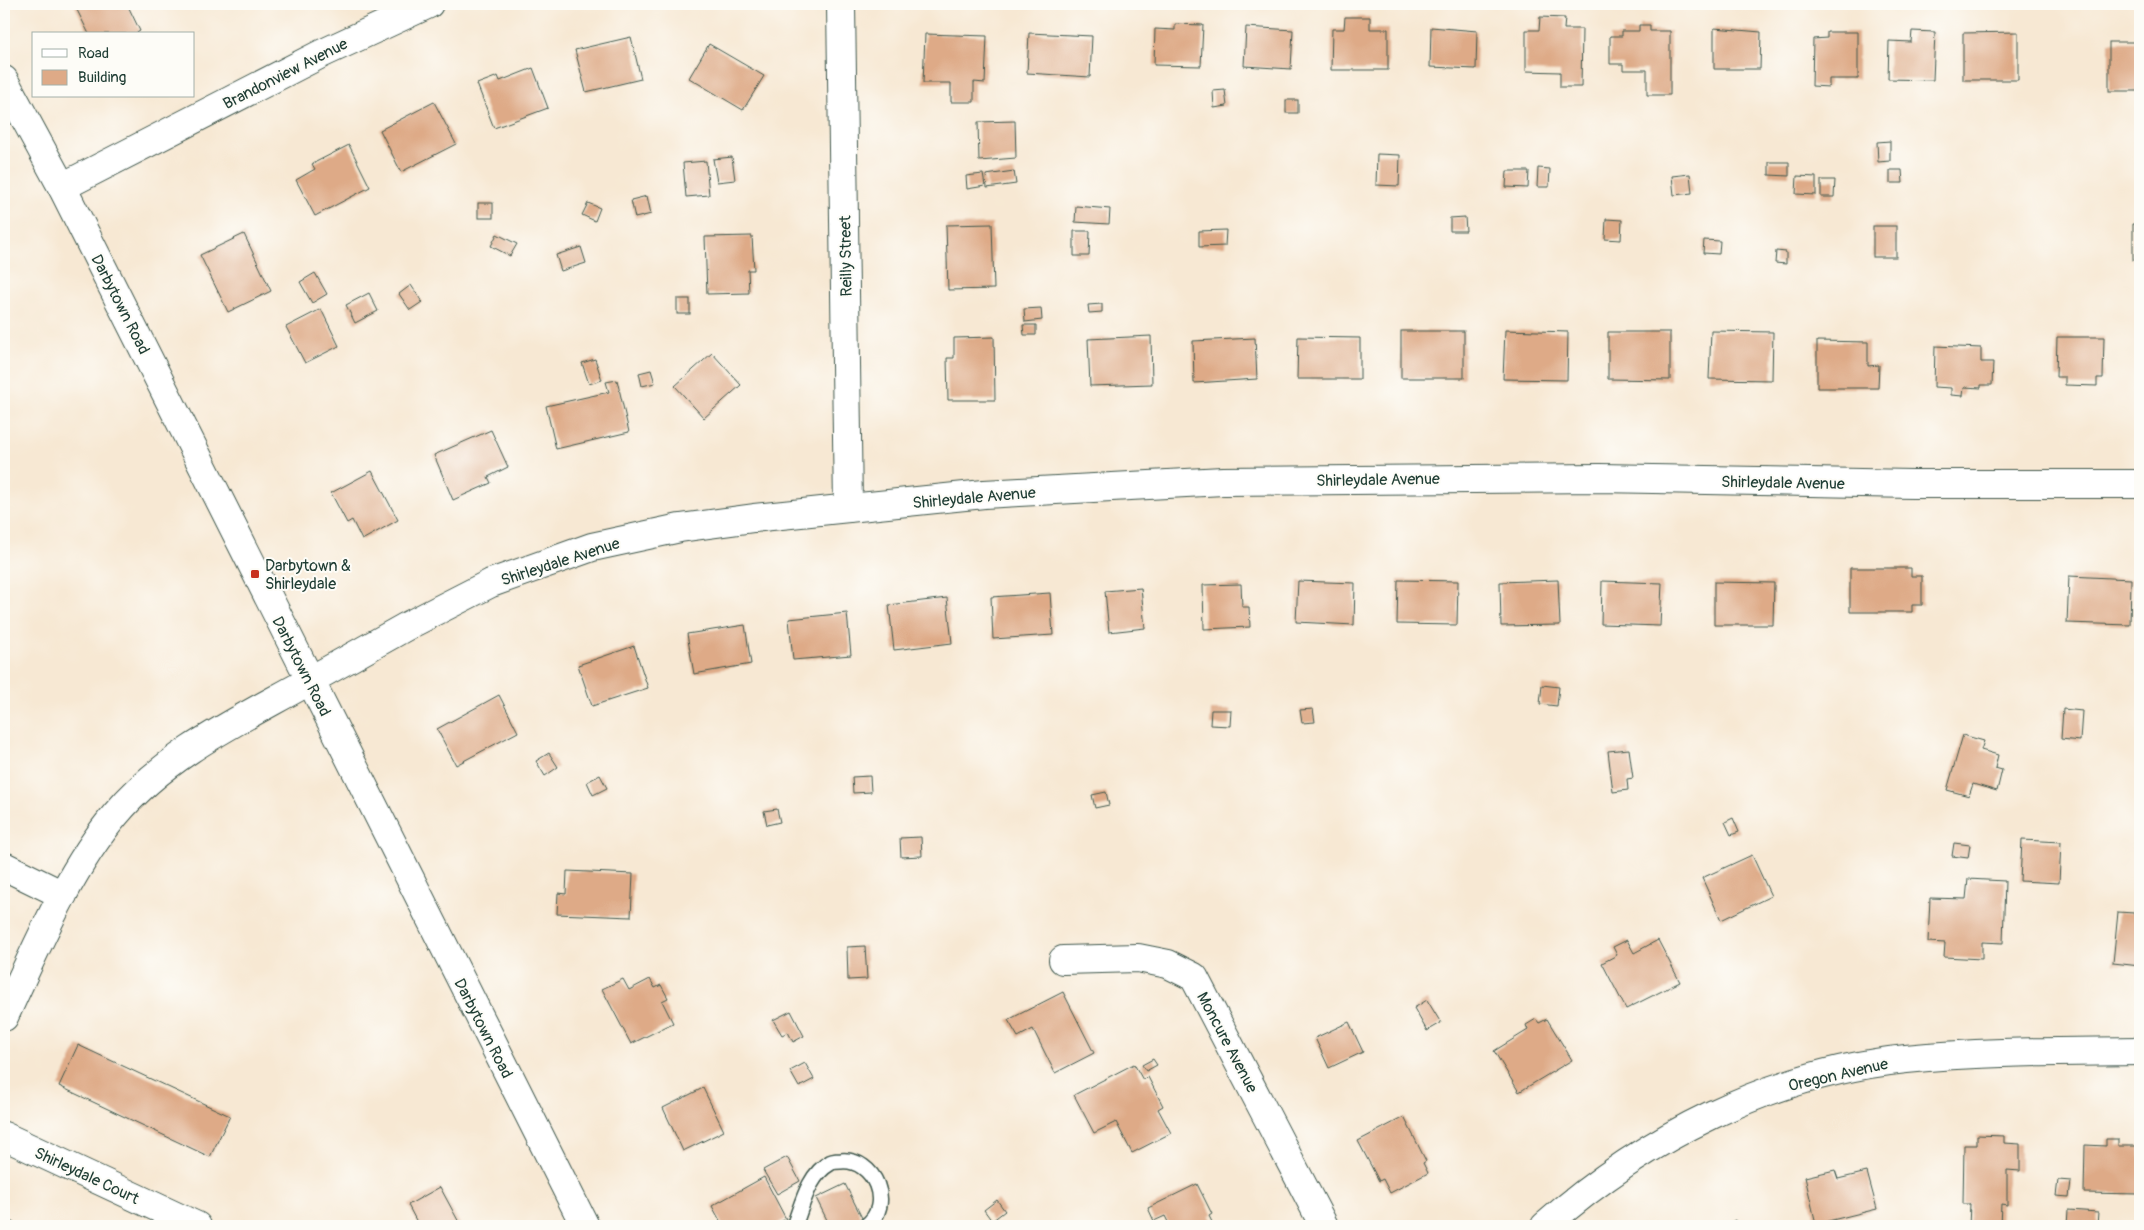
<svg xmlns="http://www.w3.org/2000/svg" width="2144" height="1230" font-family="Pangolin,sans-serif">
<rect width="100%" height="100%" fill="#fdfcf7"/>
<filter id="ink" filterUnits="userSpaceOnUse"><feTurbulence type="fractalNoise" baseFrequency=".02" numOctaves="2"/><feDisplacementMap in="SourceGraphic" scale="10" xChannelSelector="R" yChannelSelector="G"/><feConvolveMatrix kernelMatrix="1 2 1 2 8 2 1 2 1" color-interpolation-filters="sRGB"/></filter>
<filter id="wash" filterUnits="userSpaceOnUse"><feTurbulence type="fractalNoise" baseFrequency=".0096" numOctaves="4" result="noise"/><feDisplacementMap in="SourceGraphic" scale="20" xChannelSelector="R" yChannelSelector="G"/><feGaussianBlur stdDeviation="1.12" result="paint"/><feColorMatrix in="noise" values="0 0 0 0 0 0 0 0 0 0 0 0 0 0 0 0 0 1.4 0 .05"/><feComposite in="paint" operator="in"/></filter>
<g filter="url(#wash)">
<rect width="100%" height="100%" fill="#f7e8d3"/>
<g id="blocks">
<g fill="#deaa87">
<path d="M74 4H127L140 31 135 34H89Z"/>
<path d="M1345 17H1370V29H1388V70H1331L1332 29H1344Z"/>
<path d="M1540 17 1565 18 1564 29H1582L1581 87H1560V72L1526 71V30H1539Z"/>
<path d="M1175 24 1203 25 1201 66 1154 65 1155 29 1175 30Z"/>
<path d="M1639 25H1650V31H1670V95H1647V70H1623V64H1610V36H1622V31H1639Z"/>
<path d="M1246 27 1293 30 1291 69 1244 66Z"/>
<path d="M1431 27 1477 31 1476 69 1430 67Z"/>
<path d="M1714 28 1761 32 1760 69H1714Z"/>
<path d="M1912 31 1935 32 1933 80 1888 79 1889 41 1911 42Z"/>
<path d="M1827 32H1858V79H1829V87L1812 86 1813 39 1827 38Z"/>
<path d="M2018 32V80H1963V33Z"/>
<path d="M1029 33 1092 36 1090 77 1027 73Z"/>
<path d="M925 34 987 36 985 83 974 82V102H951V83H923Z"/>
<path d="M631 37 641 79 586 92 575 50Z"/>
<rect x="2109" y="42" width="31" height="49"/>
<path d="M709 44 764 76 743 110 689 78Z"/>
<path d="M533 68 548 108 494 128 477 84 498 76 500 81Z"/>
<path d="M1225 90 1227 106 1214 108 1213 91Z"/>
<rect x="1286" y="100" width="12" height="13"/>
<path d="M434 102 456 144 401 172 380 130Z"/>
<path d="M1015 121 1016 158 979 161 978 122Z"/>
<path d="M1890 141V161L1878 162 1877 142Z"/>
<path d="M349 145 370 187 315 216 296 180 315 169 312 164Z"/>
<path d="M1377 154 1400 155 1399 186 1376 185Z"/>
<path d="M732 157 735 180 717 182 713 159Z"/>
<path d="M706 161 709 195 686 197 683 163Z"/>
<path d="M1769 162H1789V176L1769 175Z"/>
<path d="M1538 168 1550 169 1549 187H1537Z"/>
<path d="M1890 170H1902L1903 183H1890Z"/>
<path d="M1014 171 1016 184 987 188 986 175Z"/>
<path d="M1507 171H1529L1528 188 1506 187Z"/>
<path d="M983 174 985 186 967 189 966 176Z"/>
<path d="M1690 174 1692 193 1674 195 1672 176Z"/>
<path d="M1797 176 1816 177V195L1796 194Z"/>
<path d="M1821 180H1835L1834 197H1821Z"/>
<path d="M647 196 651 214 635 218 631 200Z"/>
<rect x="478" y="203" width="15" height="15"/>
<path d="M588 203 600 208 595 221 582 215Z"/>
<path d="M1076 206 1110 209 1109 224 1075 222Z"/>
<path d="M1465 217 1466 231H1450V218Z"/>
<path d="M1606 219 1622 220 1621 240 1605 239Z"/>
<path d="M992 224 994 289 948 290 946 225Z"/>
<rect x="2133" y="224" width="7" height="36"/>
<rect x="1873" y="226" width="23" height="31"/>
<path d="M1226 230 1225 246 1199 247V231Z"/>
<path d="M1074 231H1090L1089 256H1074Z"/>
<path d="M244 234 271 291 228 312 200 255Z"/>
<path d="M497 234 517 244 510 256 491 246Z"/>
<path d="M752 236 754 270H748L749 293 707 294 705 237Z"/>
<path d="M1704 240 1720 241 1719 254 1703 253Z"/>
<path d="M581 247 586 263 561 271 556 255Z"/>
<path d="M1776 251 1786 252V264L1775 263Z"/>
<path d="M315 273 327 294 312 303 300 282Z"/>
<path d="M411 285 422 302 410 310 399 294Z"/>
<path d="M369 293 378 311 355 323 346 305Z"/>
<rect x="677" y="299" width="13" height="15"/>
<path d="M1102 304V312L1089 313 1088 305Z"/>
<path d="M1041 308 1042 320 1025 322 1024 309Z"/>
<path d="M321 309 339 346 305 363 286 327Z"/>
<path d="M1023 325H1036V335H1024Z"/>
<path d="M1505 330 1568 332 1567 380 1503 379Z"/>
<rect x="1401" y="331" width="63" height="47"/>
<path d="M1711 331 1773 332 1772 380 1709 379Z"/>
<path d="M1608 332H1670V380L1608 379Z"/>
<path d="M1151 336 1152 384 1090 386 1088 339Z"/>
<path d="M994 337 995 400H948L947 358H954V338Z"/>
<path d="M1298 337 1360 338V379H1297Z"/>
<path d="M2057 337H2104L2103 378H2097V386L2065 385V377H2056Z"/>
<path d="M1255 338 1257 379 1194 383 1193 341Z"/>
<path d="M1817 341 1868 342V366L1879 365 1878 388H1817Z"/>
<path d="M1935 346 1981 348V362H1993L1992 385H1981V388L1964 387 1963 396 1951 395V388L1934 387Z"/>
<path d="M712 353 741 385 704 418 675 386Z"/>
<path d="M595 359 602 380 589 384 582 363Z"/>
<path d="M651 370 655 383 642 386 639 373Z"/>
<path d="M617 380 629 432 556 449 546 406 609 392 606 382Z"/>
<path d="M491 430 508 467 488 477 491 483 453 500 434 455Z"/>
<path d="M372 471 398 520 362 540 352 520 347 523 331 493Z"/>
<path d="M1850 568H1911V576H1922V605H1912V612H1850Z"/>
<path d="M2069 576 2131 579 2130 625 2067 623Z"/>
<path d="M1398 580 1458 581 1457 625 1397 624Z"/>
<path d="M1558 580 1560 625 1501 626 1500 582Z"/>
<path d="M1298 581 1355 583 1354 625 1296 622Z"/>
<path d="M1602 581 1662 583 1660 626 1601 624Z"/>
<path d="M1714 582 1774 583 1773 625H1714Z"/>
<path d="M1241 584 1242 607H1249L1250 627 1204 629 1203 585Z"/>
<path d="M1141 588 1145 628 1109 632 1105 591Z"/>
<path d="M1050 593 1053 635 993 639 991 597Z"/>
<path d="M947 598 952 643 894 650 889 605Z"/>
<path d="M847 613 851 655 793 660 789 619Z"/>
<path d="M745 625 751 664 694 674 687 634Z"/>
<path d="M634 646 648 688 592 706 578 665Z"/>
<path d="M1542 685 1559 687 1557 706 1540 704Z"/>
<path d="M499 695 518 732 456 765 437 729Z"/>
<path d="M1313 709 1315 722 1302 723 1300 710Z"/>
<path d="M2063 709 2082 711 2080 741 2061 739Z"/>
<path d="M1211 710H1231L1230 726 1210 725Z"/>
<path d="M1963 735 1984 741 1981 750 1998 755 1995 768 2002 770 1997 791 1973 784 1969 796 1947 790Z"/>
<path d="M1629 749 1633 778 1627 779 1628 790 1613 792 1608 751Z"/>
<path d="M549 753 558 767 545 776 536 761Z"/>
<path d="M600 775 607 788 593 795 587 782Z"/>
<path d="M870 776 871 792 853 793 852 777Z"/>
<path d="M1106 792 1109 805 1095 808 1092 795Z"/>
<path d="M777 809 780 822 767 825 764 811Z"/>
<path d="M1733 818 1739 832 1731 835 1725 822Z"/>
<path d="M921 837 922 856 901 857 900 838Z"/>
<path d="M2022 840 2061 842 2059 883 2020 881Z"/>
<path d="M1954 843 1970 845 1968 858 1952 856Z"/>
<path d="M1752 855 1771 896 1721 920 1702 878Z"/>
<path d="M567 871 633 874 631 917 557 914 558 893 566 894Z"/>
<path d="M1968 879 2005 881 2003 943 1982 942V959L1944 957 1945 943 1928 942 1930 898 1966 899Z"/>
<path d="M2136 897H2140V966L2113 963 2118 912 2134 913Z"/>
<path d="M1627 940 1634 953 1658 940 1680 982 1626 1009 1602 963 1617 955 1613 947Z"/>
<path d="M865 946 867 979 848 980 847 947Z"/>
<path d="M623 979 629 990 650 979 655 988 661 985 668 998 662 1001 673 1023 631 1044 602 989Z"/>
<path d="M1063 992 1094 1053 1055 1073 1033 1029 1018 1037 1008 1020Z"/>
<path d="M1427 1000 1441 1023 1427 1031 1414 1008Z"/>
<path d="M791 1011 804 1036 793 1042 788 1032 782 1035 773 1020Z"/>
<path d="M1536 1019 1539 1023 1547 1019 1572 1060 1519 1092 1494 1051 1528 1030 1526 1025Z"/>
<path d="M1349 1022 1363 1052 1329 1068 1315 1038Z"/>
<path d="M78 1045 230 1116 210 1157 59 1086Z"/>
<path d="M1153 1059 1157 1065 1146 1071 1142 1065Z"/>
<path d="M805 1063 814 1079 799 1087 790 1071Z"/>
<path d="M1134 1064 1143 1080 1148 1077 1163 1106 1158 1109 1171 1133 1132 1153 1116 1122 1094 1133 1074 1095Z"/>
<path d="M703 1088 724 1131 683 1151 663 1108Z"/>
<path d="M1404 1117 1426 1161 1423 1163 1428 1173 1390 1193 1383 1179 1379 1181 1358 1141Z"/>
<path d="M1977 1135 2004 1136V1143L2020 1144V1171L2007 1170V1205L2001 1204 2000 1226H1969L1970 1204H1963L1964 1145H1977Z"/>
<path d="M2106 1139H2118V1146H2140V1194L2084 1193 2085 1145 2106 1146Z"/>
<path d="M787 1157 800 1181 777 1194 763 1170Z"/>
<path d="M1835 1170 1838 1179 1867 1172 1877 1209 1816 1224 1805 1177Z"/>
<path d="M764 1177 786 1219 773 1226H723L712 1206Z"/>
<path d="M2058 1180 2071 1181 2069 1197 2056 1196Z"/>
<path d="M845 1184 863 1220 852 1226H830L816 1198Z"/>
<path d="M1197 1184 1212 1214 1209 1216 1214 1226H1170L1165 1216 1154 1221 1148 1208Z"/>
<path d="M440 1187 461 1226H419L408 1205Z"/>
<path d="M997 1200 1005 1211 992 1221 984 1210Z"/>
<path d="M2068 1210 2098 1212 2097 1226H2067Z"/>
<path d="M4 1218 20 1226H4Z"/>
<path d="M1735 1220 1739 1226H1724Z"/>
</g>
</g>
</g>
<g filter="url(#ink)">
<use href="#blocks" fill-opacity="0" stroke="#3f574c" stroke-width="1"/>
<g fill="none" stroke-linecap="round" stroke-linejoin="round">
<defs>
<path id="lane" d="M794 1226C802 1206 808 1175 830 1163 832 1161 838 1161 841 1161 875 1158 894 1206 866 1226"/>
<g id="street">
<path d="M841 4 848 508"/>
<path d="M62 187 321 54 429 4"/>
<path d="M4 866 63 895"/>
<path d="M1063 960 1138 958 1168 964 1194 977 1324 1226"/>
<path d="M4 1017C35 951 69 869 116 814 167 753 242 719 309 681"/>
<path d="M4 1136 197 1226"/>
<path d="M1545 1226C1646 1137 1771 1073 1906 1059 1984 1051 2062 1052 2140 1051"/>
</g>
<g id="secondary">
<path d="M4 80 62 187 585 1226"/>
<path d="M309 681 407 626 491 583 592 547 680 528 754 518 984 494 1223 481 1600 478 1912 484H2140"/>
</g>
</defs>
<use href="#lane" stroke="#3f574c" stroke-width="18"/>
<use href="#street" stroke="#3f574c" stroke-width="30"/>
<use href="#secondary" stroke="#3f574c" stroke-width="30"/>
<use href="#lane" stroke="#fff" stroke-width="15"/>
<use href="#street" stroke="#fff" stroke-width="28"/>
<use href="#secondary" stroke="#fff" stroke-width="28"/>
</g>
</g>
<rect fill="#c8321e" stroke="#fdfcf7" stroke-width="2" x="250" y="569" width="10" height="10" rx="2.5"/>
<g text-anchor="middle" stroke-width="4" stroke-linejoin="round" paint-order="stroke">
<g font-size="16" fill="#1f3d34" stroke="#fdfcf7">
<text transform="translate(285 73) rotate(-27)" y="6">Brandonview Avenue</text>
<text transform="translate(845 256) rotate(-91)" y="6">Reilly Street</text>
<text transform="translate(121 304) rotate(63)" y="6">Darbytown Road</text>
<text transform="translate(1378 479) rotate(-1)" y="6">Shirleydale Avenue</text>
<text transform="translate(1783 482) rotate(1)" y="6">Shirleydale Avenue</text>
<text transform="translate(974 497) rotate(-5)" y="6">Shirleydale Avenue</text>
<text transform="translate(560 561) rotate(-18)" y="6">Shirleydale Avenue</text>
<text transform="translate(302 666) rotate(63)" y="6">Darbytown Road</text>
<text transform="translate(484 1028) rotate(63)" y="6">Darbytown Road</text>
<text transform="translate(1228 1042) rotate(62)" y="6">Moncure Avenue</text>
<text transform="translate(1838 1074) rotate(-13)" y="6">Oregon Avenue</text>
<text transform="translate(87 1175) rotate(25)" y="6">Shirleydale Court</text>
</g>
<g font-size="16" fill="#1f3d34" stroke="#fdfcf7" text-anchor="start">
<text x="265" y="571">Darbytown &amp;<tspan x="265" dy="18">Shirleydale</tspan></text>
</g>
</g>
<rect width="2144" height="1230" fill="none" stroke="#fdfcf7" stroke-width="20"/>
<rect x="32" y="32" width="162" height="65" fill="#fdfcf7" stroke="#a4b0a9"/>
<rect x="42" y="49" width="25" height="8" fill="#ffffff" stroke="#a4b0a9"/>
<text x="78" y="58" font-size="15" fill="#1f3d34">Road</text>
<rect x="42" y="70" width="25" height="15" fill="#deaa87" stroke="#a4b0a9"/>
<text x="78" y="82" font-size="15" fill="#1f3d34">Building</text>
</svg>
